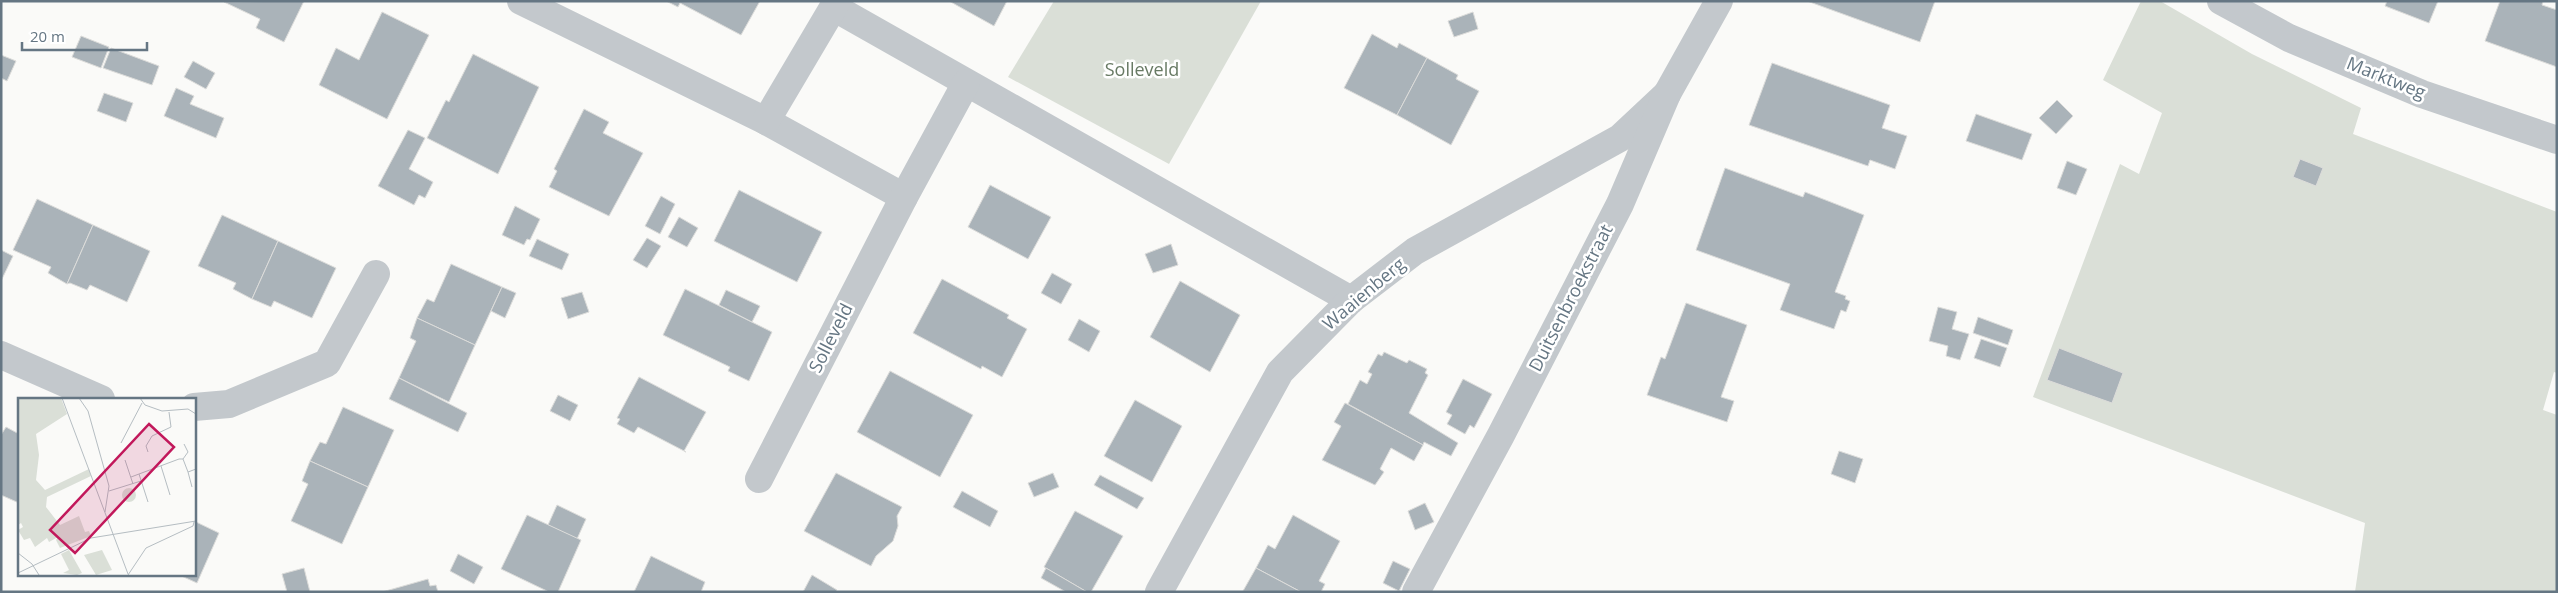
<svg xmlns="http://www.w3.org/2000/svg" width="2558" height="593" font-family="'Open Sans',sans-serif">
<rect width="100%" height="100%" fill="#fafaf8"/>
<g fill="#dadfd7">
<path d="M1054 1H1261L1169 164 1008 77Z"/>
<path d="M2141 1H2160L2252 54 2361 108 2353 134 2557 212V373L2554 372 2543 410 2557 415V592H2355L2365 523 2033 397 2120 164 2139 174 2162 113 2103 80Z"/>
</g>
<g fill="#aab3b9" stroke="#dcdcda">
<path d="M304 1 284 42 256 28 260 19 224 2Z"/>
<path d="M666 1H760L741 35 680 3 678 7Z"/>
<path d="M949 1H1007L994 26Z"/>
<path d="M1807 1H1935L1920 42Z"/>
<path d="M2387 1H2438L2429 23 2385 6Z"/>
<path d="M2500 1H2543L2542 5 2557 10V67L2485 41Z"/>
<path d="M382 12 429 35 387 119 319 85 336 48 359 60Z"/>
<path d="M1473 12 1478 29 1454 37 1448 21Z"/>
<path d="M1372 34 1397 48 1399 43 1427 58 1397 115 1344 88Z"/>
<path d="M81 36 109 47 101 68 72 57Z"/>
<path d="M111 48 159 66 152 85 103 68Z"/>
<path d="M473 54 539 87 498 174 427 138 446 100 449 102Z"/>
<path d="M1 55 16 61 7 81 1 78Z"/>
<path d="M1427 58 1458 75 1456 79 1479 91 1451 145 1397 115Z"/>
<path d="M193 61 215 73 206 89 184 77Z"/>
<path d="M1772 63 1890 105 1882 128 1907 136 1895 169 1870 160 1868 166 1749 125Z"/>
<path d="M176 88 194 96 190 104 224 118 216 138 164 116Z"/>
<path d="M104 93 133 103 126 122 97 111Z"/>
<path d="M2057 100 2073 116 2056 134 2039 118Z"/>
<path d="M584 109 609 122 603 133 643 153 609 216 549 187 557 171 554 169Z"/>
<path d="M1976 114 2032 134 2022 160 1966 141Z"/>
<path d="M408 130 425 138 409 169 433 182 425 198 419 195 414 205 378 186Z"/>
<path d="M2300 159 2323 168 2316 186 2293 177Z"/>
<path d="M2067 161 2087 169 2076 195 2057 188Z"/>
<path d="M1725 168 1803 197 1805 192 1864 215 1835 292 1846 296 1845 299 1850 301 1846 312 1841 310 1834 329 1780 310 1790 284 1696 250Z"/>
<path d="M990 185 1051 217 1028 259 968 227Z"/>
<path d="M739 190 822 232 797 282 714 241Z"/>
<path d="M661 196 675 204 660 234 645 226Z"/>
<path d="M37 199 93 225 67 284 48 273 51 267 13 250Z"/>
<path d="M515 206 540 219 530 240 527 239 524 245 502 235Z"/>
<path d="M222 215 278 241 252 299 233 289 236 283 198 266Z"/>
<path d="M679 217 698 228 687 247 668 237Z"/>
<path d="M93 225 150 251 127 302 90 285 87 290 70 283 67 284Z"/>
<path d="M647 238 661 246 647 268 633 260Z"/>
<path d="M537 239 569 254 562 270 529 256Z"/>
<path d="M278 241 336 268 312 318 274 301 271 307 252 299Z"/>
<path d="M1171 244 1178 265 1153 273 1145 254Z"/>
<path d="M1 250 13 256 1 281Z"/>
<path d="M451 264 502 287 475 345 417 318 427 299 434 302Z"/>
<path d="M1052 273 1072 284 1061 304 1041 293Z"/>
<path d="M942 279 1009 315 1007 318 1027 329 1002 377 982 366 981 369 913 333Z"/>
<path d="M1180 281 1240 315 1210 372 1150 337Z"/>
<path d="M502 287 516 293 505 318 491 311Z"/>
<path d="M685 289 772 332 749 381 728 371 730 367 663 335Z"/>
<path d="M726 290 760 306 752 322 719 305Z"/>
<path d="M582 292 589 312 568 319 561 298Z"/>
<path d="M1686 303 1747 325 1721 397 1734 401 1727 422 1647 395 1661 357 1665 359Z"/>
<path d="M1938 307 1957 312 1952 329 1969 334 1960 360 1946 356 1948 346 1929 341Z"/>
<path d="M1978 317 2013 330 2008 345 1973 333Z"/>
<path d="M417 318 475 345 449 402 399 378 416 341 410 338Z"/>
<path d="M1079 319 1100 331 1089 352 1068 340Z"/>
<path d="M1981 339 2007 348 2000 367 1974 358Z"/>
<path d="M2059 348 2123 373 2112 403 2047 380Z"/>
<path d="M1384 352 1407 363 1409 360 1427 369 1425 373 1428 375 1409 413 1458 443 1451 456 1424 442 1423 445 1348 404 1360 380 1367 384 1372 374 1368 372 1378 354 1382 356Z"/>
<path d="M890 371 973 415 940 477 857 432Z"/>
<path d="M639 377 706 412 684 451 686 452 638 427 634 433 617 424 620 419 617 418Z"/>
<path d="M399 378 467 413 458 432 389 399Z"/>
<path d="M1463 379 1492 394 1474 428 1470 425 1465 434 1447 424 1452 415 1446 412Z"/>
<path d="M558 395 578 405 570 421 550 411Z"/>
<path d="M1135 400 1182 426 1152 482 1104 456Z"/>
<path d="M1345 403 1423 445 1414 461 1391 448 1380 469 1384 472 1375 485 1322 460 1341 426 1334 422Z"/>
<path d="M343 407 394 430 368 487 310 461 320 442 326 444Z"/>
<path d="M6 427 19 434V503L1 495V435Z"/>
<path d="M1839 451 1863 459 1855 483 1831 474Z"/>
<path d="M310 461 368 487 342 544 291 521 308 484 302 481Z"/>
<path d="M836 473 902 507 897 516 898 526 893 541 876 556 871 566 804 531Z"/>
<path d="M1053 473 1059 487 1034 497 1028 483Z"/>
<path d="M1100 475 1144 498 1137 509 1094 485Z"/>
<path d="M962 491 998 511 990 527 953 507Z"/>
<path d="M1425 503 1434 522 1415 530 1408 511Z"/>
<path d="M557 505 586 519 577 539 548 525Z"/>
<path d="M1075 511 1123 536 1091 592H1087L1044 567Z"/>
<path d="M527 515 581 540 558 592H549L501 569Z"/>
<path d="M1293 515 1340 541 1319 581 1325 584 1321 592H1301L1256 568 1268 545 1275 549Z"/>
<path d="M194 521 219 533 197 583 177 574H194Z"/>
<path d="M458 554 483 567 474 584 450 571Z"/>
<path d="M651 556 705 582 701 592H634Z"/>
<path d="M1393 561 1410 569 1399 591 1383 583Z"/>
<path d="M304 568 310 592H287L282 574Z"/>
<path d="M1046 568 1087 592H1066L1041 578Z"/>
<path d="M1256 568 1301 592 1243 591Z"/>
<path d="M812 575 837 590 835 592H803Z"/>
<path d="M428 579 430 586 436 585 438 592H382Z"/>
</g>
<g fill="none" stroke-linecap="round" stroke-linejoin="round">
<g stroke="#c3c8cc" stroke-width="28">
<path d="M521 1 766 121 904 197"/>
<path d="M835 8 1351 300"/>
<path d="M766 121 837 1"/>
<path d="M1 355 101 399"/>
<path d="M194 407 229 404 327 363 376 274"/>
<path d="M759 479 904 197 966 83"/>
<path d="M1159 592 1280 372 1351 300 1415 251 1620 138 1667 94"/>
<path d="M1416 592 1501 435 1620 204 1667 94 1719 1"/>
</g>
<path stroke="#c3c8cc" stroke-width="28" d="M2221 1 2289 38 2422 94 2557 140"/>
</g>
<g text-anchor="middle" stroke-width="5" stroke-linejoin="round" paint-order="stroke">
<g font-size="18" fill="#687a64" stroke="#fff">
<text x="1142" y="76">Solleveld</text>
</g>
<g font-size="18" fill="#657683" stroke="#fff">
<text transform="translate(2386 78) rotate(22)" y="6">Marktweg</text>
<text transform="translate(1364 294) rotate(-40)" y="6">Waaienberg</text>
<text transform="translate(1571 298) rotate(-63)" y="6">Duitsenbroekstraat</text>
<text transform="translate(831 338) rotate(-63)" y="6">Solleveld</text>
</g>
</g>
<g transform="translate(18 398)">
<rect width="178" height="178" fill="#fafaf8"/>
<path d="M0 0H43L49 16 18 36 21 57 18 82 27 92 71 71 73 78 29 99 28 109 42 127 61 118 67 134 71 133 73 138 42 150 38 142 40 139 31 144 29 140 17 149 12 140 6 142 0 132 5 129 3 125 0 127ZM104 97a7 7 0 1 1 14 0a7 7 0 1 1-14 0ZM51 152 64 175 59 177 45 175 51 172 43 156ZM84 152 94 172 78 177 66 157Z" fill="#dadfd7"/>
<path fill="none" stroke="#b5bdc2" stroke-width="1" d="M44 0 110 176M61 0 70 13 91 88 87 114M122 0 127 7 144 13 170 11 178 16M103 45 124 5M130 54 128 48 134 38 153 29 151 14M165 61 170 54 166 46M107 62 115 86M143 68 152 97M170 74 174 89M121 76 130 104M113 79 161 61H165L170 74 178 71M91 93 123 83M0 155 14 166 21 177M0 175 73 140 178 123M110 177 128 150 175 128 176 124"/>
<path fill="#c2185b" fill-opacity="0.15" stroke="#c2185b" stroke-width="2.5" d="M131 26 156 49 57 155 32 132Z"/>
<rect width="178" height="178" fill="none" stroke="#657683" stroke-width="2.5"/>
</g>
<rect width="2558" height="593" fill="none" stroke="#657683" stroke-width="5"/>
<path d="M22 42v8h125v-8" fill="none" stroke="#657683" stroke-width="2.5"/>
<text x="30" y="42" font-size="15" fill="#657683" stroke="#ffffff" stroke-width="4" paint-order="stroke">20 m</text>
</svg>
